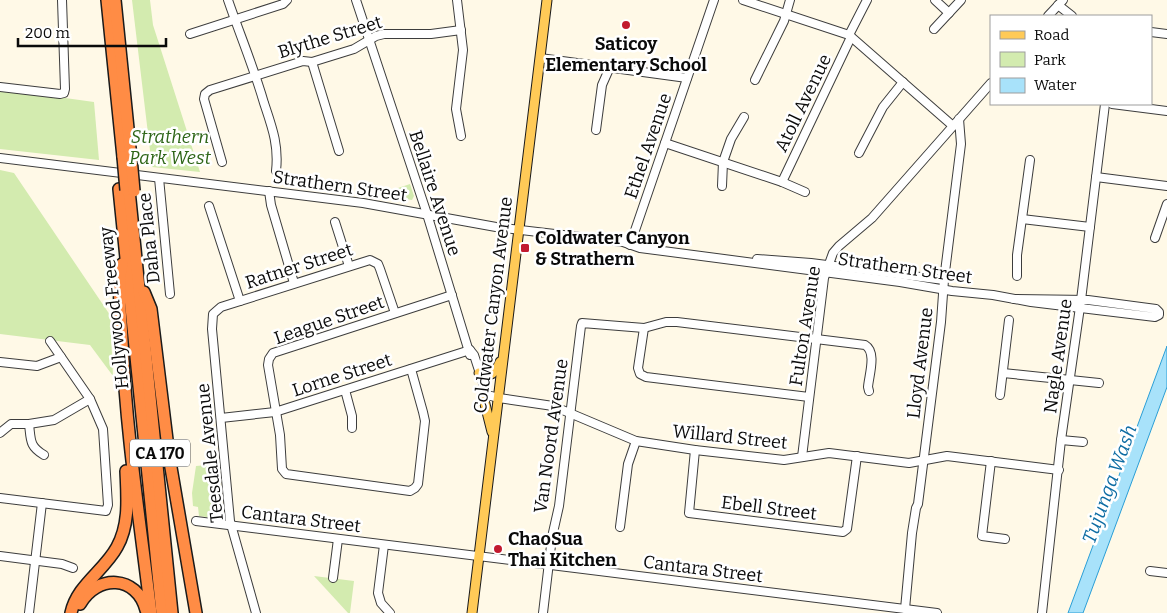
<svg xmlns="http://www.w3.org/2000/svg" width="1167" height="613" font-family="Bitter,serif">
<rect width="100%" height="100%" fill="#fff9e7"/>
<g fill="#d3ebaf">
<path d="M132 0H150L153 25 200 172 152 167Z"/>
<path d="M0 89 94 102 99 160 0 149Z"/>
<path d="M0 170 14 173 110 315 113 376 90 345 0 334Z"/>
<path d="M410 184 414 196 412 200 377 195Z"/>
<path d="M208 465 209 468 213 467 219 472 223 516 221 519 199 516 198 507 193 506 192 493 196 466Z"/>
<path d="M314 576 354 581 350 613H348Z"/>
</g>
<path fill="#a8e2fa" stroke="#2a9ed6" d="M1167 346V387L1083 613H1068Z"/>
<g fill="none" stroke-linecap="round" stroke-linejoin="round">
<defs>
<g id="minor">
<path d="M228 0C240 35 254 68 264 103 272 127 279 145 276 171"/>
<path d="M356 0 427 214 470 355"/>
<path d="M457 0 463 50 456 109 461 136"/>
<path d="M743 0 849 35 953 126"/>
<path d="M935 0 949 13"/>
<path d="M1058 5 1072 16"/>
<path d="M1048 16 1063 0"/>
<path d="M934 29 961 0"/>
<path d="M1151 32 1167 34"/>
<path d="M190 34 283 4 287 0"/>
<path d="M849 35 867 0"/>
<path d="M540 58 687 78"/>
<path d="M312 62 339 151"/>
<path d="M755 80 784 21 790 0"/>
<path d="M0 87 60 94 64 93 65 89 62 0"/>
<path d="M1112 104 1167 111"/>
<path d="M596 130 602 85 610 67"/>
<path d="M665 143 782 182 805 192"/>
<path d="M859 153 883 107 903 82"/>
<path d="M0 158 363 203 496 227 623 242 640 248 900 282 952 291 993 295 1031 302 1155 317 1159 315V312L1156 309 1088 300 1013 299"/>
<path d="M222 162 204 99 205 94 210 90 303 61 312 62 354 49 376 36 384 34H431L461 30"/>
<path d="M1096 177 1167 186"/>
<path d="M159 178 170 294"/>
<path d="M782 182 851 37"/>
<path d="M722 186 723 162 731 139 744 117"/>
<path d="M269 191 271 205 294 283"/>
<path d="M209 206 240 301"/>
<path d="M1022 219 1090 227"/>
<path d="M335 222 349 266"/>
<path d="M1155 238 1167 204"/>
<path d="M630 245 714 0"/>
<path d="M757 259 811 263 944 280"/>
<path d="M1017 276V255L1030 160"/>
<path d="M644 328 638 368 640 374 646 377 809 397"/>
<path d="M470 350 474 355 487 395 499 398 553 406 636 441 695 450 784 460 829 453 909 463 947 456 1059 470"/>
<path d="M0 362 37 366 61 357"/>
<path d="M411 369 423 412 425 421 418 484 415 488 410 491 286 474 282 469 280 435 268 365 269 359 273 353 452 295"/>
<path d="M1003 373 1099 383"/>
<path d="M345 390 352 416V428"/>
<path d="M1000 395 1009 320"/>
<path d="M221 418 275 412 470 350"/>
<path d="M29 424C31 440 29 446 44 455"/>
<path d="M0 433 11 424H29L54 420 90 399"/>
<path d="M1061 440 1083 442"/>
<path d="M695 450 689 513 843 532 847 529 857 456"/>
<path d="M802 457 824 278 833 253 839 246 872 218 991 83"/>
<path d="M991 461 982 536 1005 539"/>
<path d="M0 498 106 511 108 505 103 429 90 399 50 341"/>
<path d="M196 521 937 613"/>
<path d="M620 527 628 464 636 441"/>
<path d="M384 545 378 593 381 603 390 613"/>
<path d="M0 556 62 564 73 568"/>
<path d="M1150 571 1167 573"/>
<path d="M333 578 338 539"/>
<path d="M905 609 912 533 916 508 918 504 941 322 944 280 961 144 959 119"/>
<path d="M29 613 42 503"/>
<path d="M256 613 230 521 212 329 213 314 221 307 370 260 378 264 380 269 395 313"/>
<path d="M543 613 552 537 559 506 581 326 582 323 644 328 666 322H677L865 345C877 352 869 375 868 387L869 391"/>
<path d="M1042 613 1061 440 1081 300 1105 104"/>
</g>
<g id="major">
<path d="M479 373C491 378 495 373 500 362"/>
<path d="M483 396 492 432"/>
<path d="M472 613 547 0"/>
</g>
<g id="highway">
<path d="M107 0 123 157"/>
<path d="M115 0 131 158"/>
<path d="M119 189 162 613"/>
<path d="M129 190 172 613"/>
<path d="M122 264C117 288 121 315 122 340 126 432 140 522 151 613"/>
<path d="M144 292 151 309 169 456 196 613"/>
<path d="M80 604C97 574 137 575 146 610"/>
<path d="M71 613C77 585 104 571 117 547 130 524 127 496 126 471"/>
</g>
</defs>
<use href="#minor" stroke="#3d3d3d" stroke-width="10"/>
<use href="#major" stroke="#1b1b1b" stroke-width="11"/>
<use href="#highway" stroke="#1b1b1b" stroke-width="14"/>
<use href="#minor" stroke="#fff" stroke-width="8"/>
<use href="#major" stroke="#ffca57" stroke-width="9"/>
<use href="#highway" stroke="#ff8c45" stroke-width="11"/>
<defs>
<g id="highway-bridge">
<path d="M123 157 126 190"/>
<path d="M131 158 134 191"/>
</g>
</defs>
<use href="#highway-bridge" stroke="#1b1b1b" stroke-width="14" stroke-linecap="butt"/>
<use href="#highway-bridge" stroke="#ff8c45" stroke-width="11"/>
</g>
<g fill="#c21a2f" stroke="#fff" stroke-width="2">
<circle cx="626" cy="25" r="5"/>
<rect x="520" y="243" width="10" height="10" rx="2.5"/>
<circle cx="498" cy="549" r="5"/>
</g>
<g text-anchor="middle" stroke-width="5" stroke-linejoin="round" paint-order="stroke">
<rect fill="#fff" stroke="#545454" stroke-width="1" x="130" y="439.5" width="60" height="27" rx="4"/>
<g font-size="16" font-weight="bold" fill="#0a0a0a">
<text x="160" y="459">CA 170</text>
</g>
<g font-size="18" fill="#0a0a0a" stroke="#fff">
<text transform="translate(330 37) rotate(-17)" y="6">Blythe Street</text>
<text transform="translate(803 103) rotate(-64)" y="6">Atoll Avenue</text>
<text transform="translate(648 146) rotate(-71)" y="6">Ethel Avenue</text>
<text transform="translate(340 186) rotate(8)" y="6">Strathern Street</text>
<text transform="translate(435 193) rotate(72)" y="6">Bellaire Avenue</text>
<text transform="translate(149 238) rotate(-96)" y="6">Daha Place</text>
<text transform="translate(299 266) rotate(-18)" y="6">Ratner Street</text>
<text transform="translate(905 268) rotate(8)" y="6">Strathern Street</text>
<text transform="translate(493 305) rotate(-83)" y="6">Coldwater Canyon Avenue</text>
<text transform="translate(114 308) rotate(-96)" y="6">Hollywood Freeway</text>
<text transform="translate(329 320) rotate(-19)" y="6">League Street</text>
<text transform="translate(805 326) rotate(-81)" y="6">Fulton Avenue</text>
<text transform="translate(1058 356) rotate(-82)" y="6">Nagle Avenue</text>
<text transform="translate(920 363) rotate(-83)" y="6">Lloyd Avenue</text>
<text transform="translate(342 375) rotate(-18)" y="6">Lorne Street</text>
<text transform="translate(551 436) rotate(-82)" y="6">Van Noord Avenue</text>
<text transform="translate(730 437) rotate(6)" y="6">Willard Street</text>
<text transform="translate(210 453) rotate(-96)" y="6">Teesdale Avenue</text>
<text transform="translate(769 508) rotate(7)" y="6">Ebell Street</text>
<text transform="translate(301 519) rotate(7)" y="6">Cantara Street</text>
<text transform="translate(703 569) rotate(7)" y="6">Cantara Street</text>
</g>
<g font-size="18" font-weight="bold" fill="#0a0a0a" stroke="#fff" text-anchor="start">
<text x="626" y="50" text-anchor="middle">Saticoy<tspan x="626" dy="21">Elementary School</tspan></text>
<text x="535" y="244">Coldwater Canyon<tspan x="535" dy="21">&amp; Strathern</tspan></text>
<text x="508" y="545">ChaoSua<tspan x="508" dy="21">Thai Kitchen</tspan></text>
</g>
<g font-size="18" font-style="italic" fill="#2d6517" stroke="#fff">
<text x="170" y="143">Strathern<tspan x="170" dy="21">Park West</tspan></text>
</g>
<g font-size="19" font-style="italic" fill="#0d6ca3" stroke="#fff">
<text transform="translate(1109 484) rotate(-70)" y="7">Tujunga Wash</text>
</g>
</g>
<rect x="990" y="15" width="162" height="90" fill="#ffffff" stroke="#9d9d9d"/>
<rect x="1000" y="31" width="25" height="8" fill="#ffca57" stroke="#9d9d9d"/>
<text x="1034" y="40" font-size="15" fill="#0a0a0a">Road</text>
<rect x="1000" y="52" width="25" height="15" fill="#d3ebaf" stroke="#9d9d9d"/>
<text x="1034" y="65" font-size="15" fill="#0a0a0a">Park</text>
<rect x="1000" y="78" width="25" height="15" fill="#a8e2fa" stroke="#9d9d9d"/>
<text x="1034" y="90" font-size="15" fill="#0a0a0a">Water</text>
<path d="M18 38v8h148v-8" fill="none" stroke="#0a0a0a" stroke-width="2.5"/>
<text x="25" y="38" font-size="15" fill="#0a0a0a" stroke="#ffffff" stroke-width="4" paint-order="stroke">200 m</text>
</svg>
